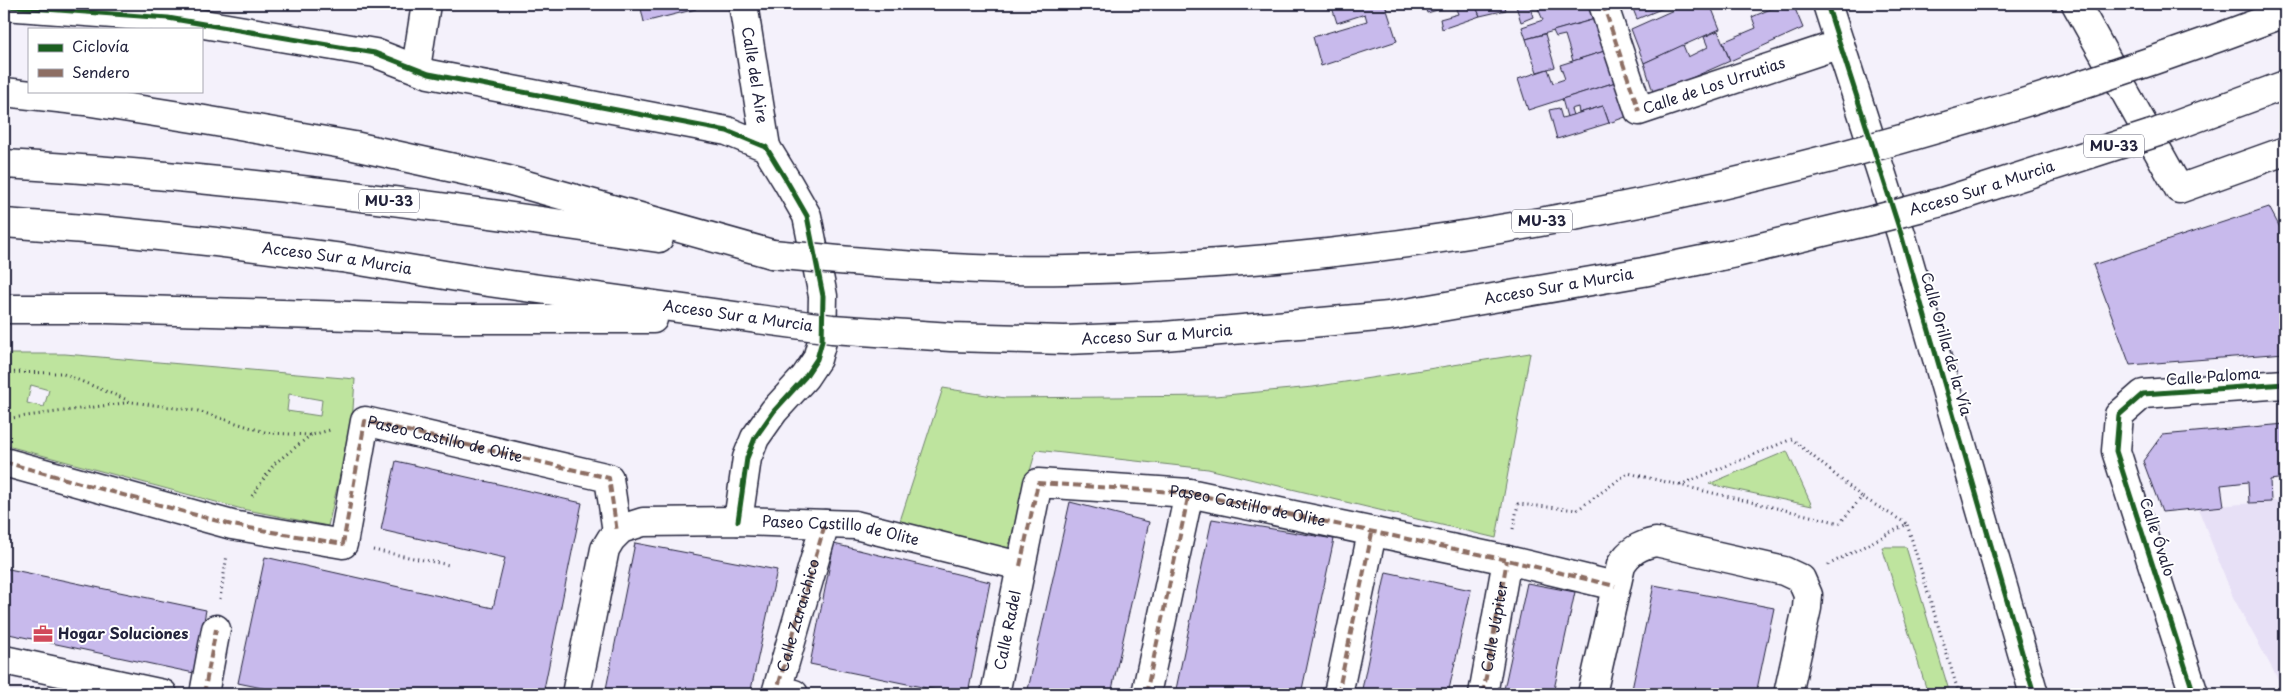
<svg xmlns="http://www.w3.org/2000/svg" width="2289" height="698" font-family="'Playpen Sans',sans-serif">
<rect width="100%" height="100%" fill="#f4f1fb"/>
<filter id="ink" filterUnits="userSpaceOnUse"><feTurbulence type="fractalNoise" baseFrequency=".02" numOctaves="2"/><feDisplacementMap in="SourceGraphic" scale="10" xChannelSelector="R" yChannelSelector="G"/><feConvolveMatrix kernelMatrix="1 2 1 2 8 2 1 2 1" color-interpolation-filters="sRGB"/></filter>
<g filter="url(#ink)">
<path fill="#e7e0f6" d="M2285 500V692L2233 597 2198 508Z"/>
<g fill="#bee49e" stroke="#70836c" fill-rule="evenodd">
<path d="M1530 353 1496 538 1208 469 1036 450 1007 552 899 524 943 388 1005 398 1215 396 1313 387Z"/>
<path d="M4 354H65L355 379 352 424 328 526 242 509 4 445ZM31 385 49 390 44 407 27 403ZM289 394 322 400 320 416 287 411Z"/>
<path d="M1787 451 1812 506 1709 484Z"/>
<path d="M1882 547H1906L1950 694H1928Z"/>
</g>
<g fill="#c8baec" stroke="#22223b">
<path d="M640 4H695L696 9 644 22Z"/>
<path d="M1331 4H1385L1397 41 1321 66 1313 37 1367 21 1365 14 1337 23Z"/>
<path d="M1424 4H1440L1441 9 1427 13Z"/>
<path d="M1454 4H1475L1480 16 1442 29 1440 19 1458 14Z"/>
<path d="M1475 4H1504L1506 10 1480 16Z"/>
<path d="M1523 4H1529L1533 17 1521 22 1516 6Z"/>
<path d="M1536 4H1597L1602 17 1526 39 1522 27 1543 20Z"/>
<path d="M1631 4H1673L1637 19Z"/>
<path d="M1687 4H1710L1720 29 1644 63 1631 29Z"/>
<path d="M1782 4H1793L1803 28 1730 61 1723 42 1756 28 1752 17Z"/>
<path d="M1602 17 1611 49 1573 61 1565 35 1556 37 1553 31Z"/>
<path d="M1718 31 1730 61 1655 94 1653 92 1644 63 1683 45 1688 57 1708 47 1704 37Z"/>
<path d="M1545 34 1555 67 1537 72 1526 39Z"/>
<path d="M1611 49 1622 80 1528 110 1518 79 1548 69 1553 83 1565 79 1560 65Z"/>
<path d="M1622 80 1631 115 1609 123 1603 106 1579 113 1578 107 1571 109 1573 115 1567 117 1562 99Z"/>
<path d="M1603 106 1609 123 1557 139 1549 110 1559 108 1562 118Z"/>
<path d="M2269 207 2285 237V353L2130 365 2093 265Z"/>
<path d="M2285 424V478L2270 480 2271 502 2249 503 2248 482 2221 485 2224 506 2162 512 2143 461 2162 435Z"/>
<path d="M396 461 582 503 543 694H291L238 683 265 557 493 608 505 558 381 530Z"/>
<path d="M1070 502 1149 522 1111 694H1027Z"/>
<path d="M1212 519 1334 539 1301 694H1175Z"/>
<path d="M635 543 777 570 750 694H605Z"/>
<path d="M834 544 990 582 968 694H956L810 664Z"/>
<path d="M4 568 206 610 194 673 4 633Z"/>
<path d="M1386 572 1471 590 1448 694H1361Z"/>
<path d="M1527 583 1575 592 1553 694H1503Z"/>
<path d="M1654 585 1774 608 1756 694H1631Z"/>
</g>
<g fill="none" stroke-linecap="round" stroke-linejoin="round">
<defs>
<g id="minor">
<path id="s1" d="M743 4 766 147"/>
<path id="s2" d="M1603 4 1639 111 1840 44"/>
<path d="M1827 4 1901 234 2034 694"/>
<path d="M2076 4 2179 189 2285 151"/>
<path d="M4 6 168 18 375 53 429 74 727 131 766 147 788 183 807 216 823 296 822 341 817 359 805 377 774 411 755 438 747 458 738 521"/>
<path d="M416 68 426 4"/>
<path id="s3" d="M4 462 232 525 343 544 365 421 609 478 617 532"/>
<path d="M204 694 216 629"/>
<path id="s4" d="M576 694 605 549 611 539 621 529 643 522 738 521 855 525 1020 566"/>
<path d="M794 694 777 690 825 524"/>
<path id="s5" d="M995 694 1038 483 1189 493 1507 560 1615 586"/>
<path d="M1146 694 1189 493"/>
<path d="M1338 694 1372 533"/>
<path id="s6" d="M1483 694 1507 560"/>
<path d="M1592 694 1621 565C1629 551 1640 545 1656 542L1784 571 1801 579 1808 595 1807 608 1788 694"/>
<path d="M2194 694 2116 451 2119 415 2143 394 2285 384"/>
</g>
<path id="major" d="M4 660 163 694"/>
<g id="highway">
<path d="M4 92 85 101 199 119 354 146 508 180 772 254"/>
<path d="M4 164C223 176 442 206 659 238"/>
<path id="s7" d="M4 223 111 231 216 242 342 258 481 281 757 319"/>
<path d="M4 309H107L455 319H653"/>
</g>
</defs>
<use href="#minor" stroke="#22223b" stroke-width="31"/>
<use href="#major" stroke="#22223b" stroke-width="31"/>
<use href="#highway" stroke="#22223b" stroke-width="31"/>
<g stroke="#22223b" stroke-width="3" stroke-dasharray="1 4" stroke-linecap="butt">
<path d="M4 372 61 373 130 401"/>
<path d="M4 419 132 402 198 411 268 433 312 435 330 430"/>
<path d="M1680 485 1792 439 1862 497"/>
<path d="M252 496 274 464 311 435"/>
<path d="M1513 529 1518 504 1577 510 1628 473 1840 523 1862 497 1907 524"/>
<path d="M373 550 449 565"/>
<path d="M1828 565 1907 524 1959 694"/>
<path d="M220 599 227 555"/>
</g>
<use href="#minor" stroke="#fff" stroke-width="28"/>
<use href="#major" stroke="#fff" stroke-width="28"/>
<use href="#highway" stroke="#fff" stroke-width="28"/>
<defs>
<g id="highway-bridge">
<path d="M772 254C870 263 968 272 1067 270 1484 262 1896 159 2285 13"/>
<path id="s8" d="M757 319 832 329 951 337 1065 340 1164 336 1389 316 1643 272 1736 253 1869 221 1942 202 2158 132 2285 85"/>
</g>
</defs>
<use href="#highway-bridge" stroke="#22223b" stroke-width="31" stroke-linecap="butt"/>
<use href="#highway-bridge" stroke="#fff" stroke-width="28"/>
<g stroke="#8d6e63" stroke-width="4" stroke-dasharray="8 4" stroke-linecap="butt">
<path d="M1603 4 1639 111"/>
<path d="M4 462 232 525 343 544 365 421 609 478 617 532"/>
<path id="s9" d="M1020 566 1038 483 1189 493 1507 560 1615 586"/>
<path d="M204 694 216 629"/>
<path id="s10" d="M794 694 777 690 825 524"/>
<path d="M1146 694 1189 493"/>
<path d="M1338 694 1372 533"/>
<path d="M1483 694 1507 560"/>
</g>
<defs>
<g id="cycleway">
<path d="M1827 4 1901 234 2034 694"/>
<path d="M4 6 168 18 375 53 429 74 727 131 766 147 788 183 807 216 823 296 822 341 817 359 805 377 774 411 755 438 747 458 738 521"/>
<path d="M2194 694 2116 451 2119 415 2143 394 2285 384"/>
</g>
</defs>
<use href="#cycleway" stroke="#fff" stroke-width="8"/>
<use href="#cycleway" stroke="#1b5e20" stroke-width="5"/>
</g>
</g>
<defs>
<symbol id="office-bare" viewBox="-9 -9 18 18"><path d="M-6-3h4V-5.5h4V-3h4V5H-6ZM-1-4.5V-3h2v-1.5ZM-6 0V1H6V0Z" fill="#d1495b" stroke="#fff" stroke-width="2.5" paint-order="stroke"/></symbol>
</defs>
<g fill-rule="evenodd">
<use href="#office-bare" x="29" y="620" width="28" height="28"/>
</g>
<g text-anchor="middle" stroke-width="4" stroke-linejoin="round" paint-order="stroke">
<g fill="#fff" stroke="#646476" stroke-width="1">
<rect x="2084" y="134.5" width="60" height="23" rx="4"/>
<rect x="359" y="189.5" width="60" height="23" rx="4"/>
<rect x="1512" y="209.5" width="60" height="23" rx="4"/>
</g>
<g font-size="14" font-weight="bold" fill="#22223b">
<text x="2114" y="151">MU-33</text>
<text x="389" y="206">MU-33</text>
<text x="1542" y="226">MU-33</text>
</g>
<g font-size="15" fill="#22223b" stroke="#fff">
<text dy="5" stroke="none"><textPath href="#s1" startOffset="72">Calle del Aire</textPath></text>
<text dy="5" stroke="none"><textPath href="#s2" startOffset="192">Calle de Los Urrutias</textPath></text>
<text dy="5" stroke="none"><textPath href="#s8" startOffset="1241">Acceso Sur a Murcia</textPath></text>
<text dy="5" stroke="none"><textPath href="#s7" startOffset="335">Acceso Sur a Murcia</textPath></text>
<text dy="5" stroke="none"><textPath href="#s8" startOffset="806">Acceso Sur a Murcia</textPath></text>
<text transform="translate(738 316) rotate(8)" y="5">Acceso Sur a Murcia</text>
<text dy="5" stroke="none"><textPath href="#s8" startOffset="401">Acceso Sur a Murcia</textPath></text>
<text transform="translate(1946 344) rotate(74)" y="5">Calle Orilla de la Vía</text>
<text transform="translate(2213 377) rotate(-4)" y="5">Calle Paloma</text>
<text dy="5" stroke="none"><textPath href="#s3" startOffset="556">Paseo Castillo de Olite</textPath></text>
<text dy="5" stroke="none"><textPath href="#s9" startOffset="296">Paseo Castillo de Olite</textPath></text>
<text dy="5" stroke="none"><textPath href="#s4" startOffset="395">Paseo Castillo de Olite</textPath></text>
<text transform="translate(2157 537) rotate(72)" y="5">Calle Óvalo</text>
<text dy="5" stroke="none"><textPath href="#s10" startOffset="95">Calle Zaraichico</textPath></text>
<text dy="5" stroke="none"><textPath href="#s6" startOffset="68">Calle Júpiter</textPath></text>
<text dy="5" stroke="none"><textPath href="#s5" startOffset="65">Calle Radel</textPath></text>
</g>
<g font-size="15" font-weight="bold" fill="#22223b" stroke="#fff" text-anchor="start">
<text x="58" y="639">Hogar Soluciones</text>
</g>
</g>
<rect width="2289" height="698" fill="none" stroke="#fff" stroke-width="20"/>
<rect x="10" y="10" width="2269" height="678" fill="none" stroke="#22223b" stroke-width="2" filter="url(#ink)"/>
<rect x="28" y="28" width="175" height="65" fill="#ffffff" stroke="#a7a7b1"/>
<rect x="38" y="44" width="25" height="8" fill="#1b5e20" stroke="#a7a7b1"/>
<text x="72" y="52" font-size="15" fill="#22223b">Ciclovía</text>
<rect x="38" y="69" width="25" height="8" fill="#8d6e63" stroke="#a7a7b1"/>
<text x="72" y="78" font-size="15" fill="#22223b">Sendero</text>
</svg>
